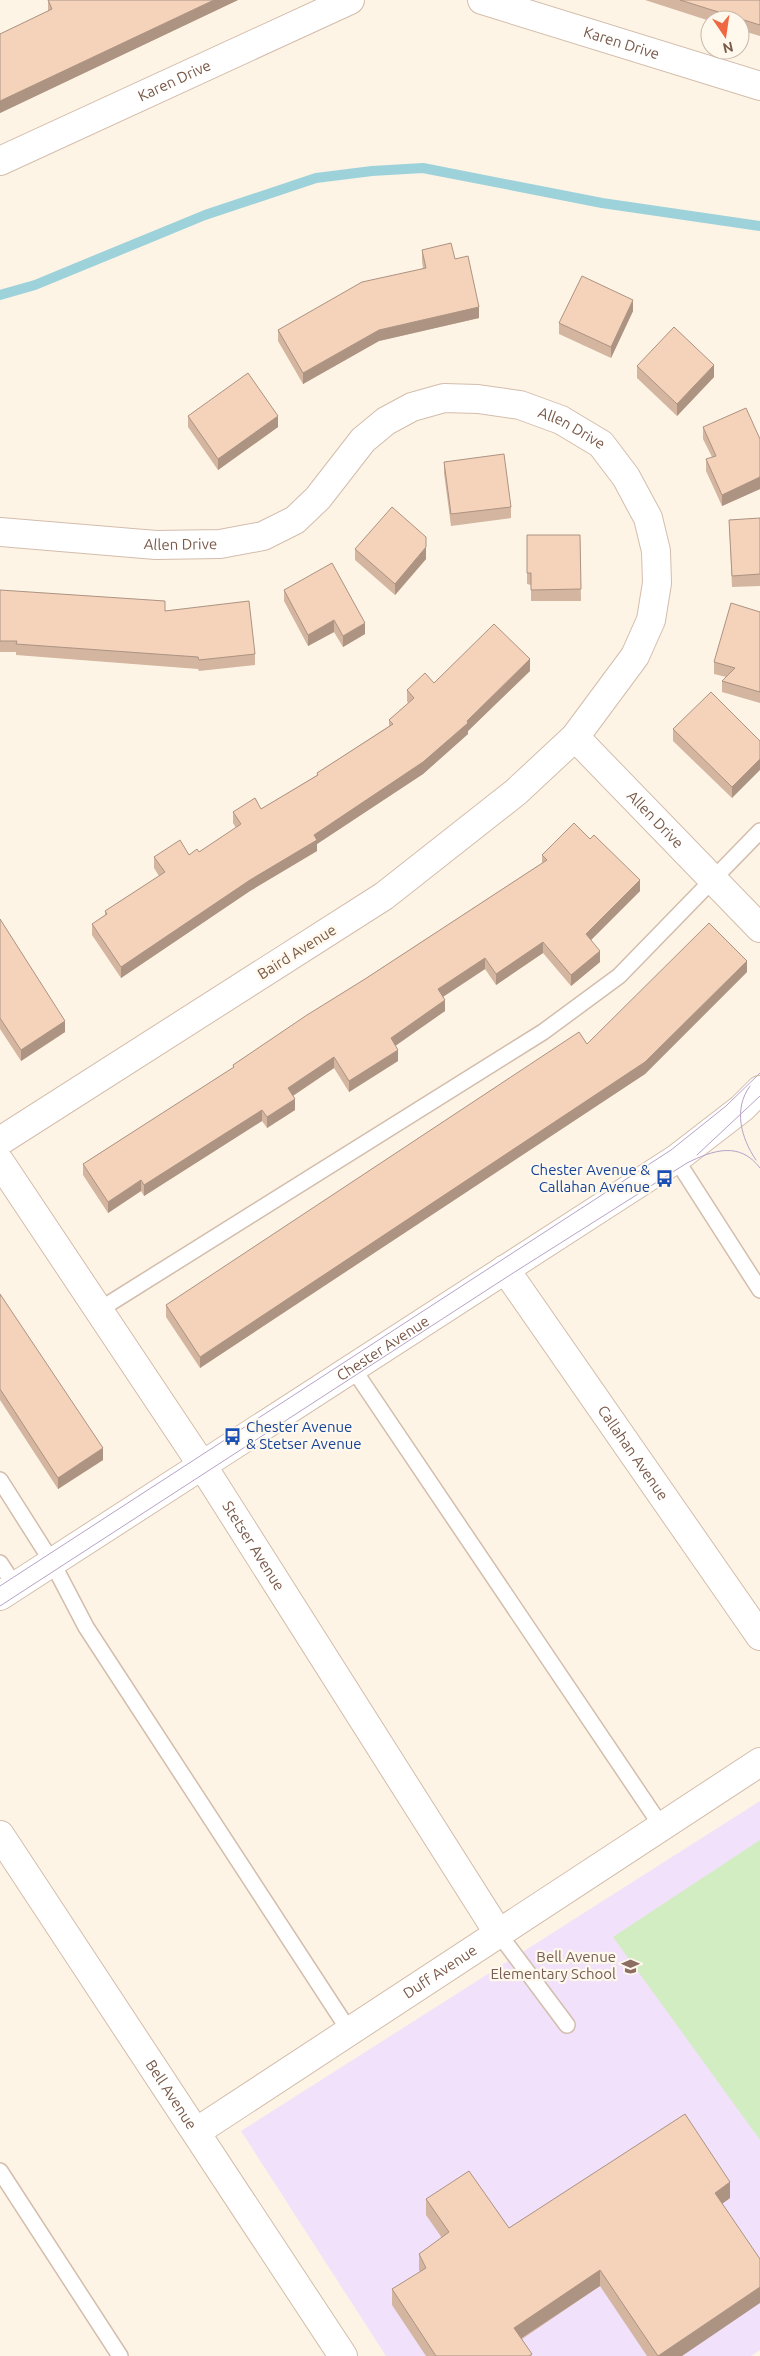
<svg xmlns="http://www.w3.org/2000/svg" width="760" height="2356" font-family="Ubuntu,sans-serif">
<rect width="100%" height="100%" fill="#fef4e5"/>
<path fill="#f1e1fa" d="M760 1801V2350L751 2356H386L241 2131Z"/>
<path fill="#d3edc2" d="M760 1840V2140L613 1937Z"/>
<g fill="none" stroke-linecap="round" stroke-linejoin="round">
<path stroke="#9dd2db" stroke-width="10" d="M0 295 35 285 205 215 316 178 372 171 423 168 602 203 760 226"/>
<defs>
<g id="service">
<path d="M676 1159 760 1290"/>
<path d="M99 1310 543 1032 619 976 760 831"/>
<path d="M352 1367 662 1827"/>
<path d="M0 1480 52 1562 86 1627 350 2032"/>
<path d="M0 1563 15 1586"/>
<path d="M499 1934 567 2025"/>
<path d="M0 2171 120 2356"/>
</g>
<g id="minor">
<path id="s1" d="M482 0 760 86"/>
<path id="s2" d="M0 161 350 0"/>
<path id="s3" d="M0 532 156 545 220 544 263 536 295 520 318 498 363 440 386 421 412 407 444 398 478 399 520 405 561 420 601 444 626 477 648 518 656 551 657 583 651 620 635 656 575 737 516 792 384 896 0 1141"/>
<path id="s4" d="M575 737 760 928"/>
<path id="s5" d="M0 1162 202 1465 499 1934"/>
<path id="s6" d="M505 1269 760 1636"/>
<path id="s7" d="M0 1596 676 1159 742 1108 760 1090"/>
<path id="s8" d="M0 1835 343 2356"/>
<path id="s9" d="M196 2132 760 1762"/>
</g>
</defs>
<use href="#service" stroke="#d3bdac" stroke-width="18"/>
<use href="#minor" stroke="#d3bdac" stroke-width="30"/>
<use href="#service" stroke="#fff" stroke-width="15"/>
<use href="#minor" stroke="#fff" stroke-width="28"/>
<g stroke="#b7a2c9" stroke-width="1">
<path d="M750 1086C733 1109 741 1138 756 1160"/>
<path d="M697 1155 760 1096"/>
<path d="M0 1586 671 1150 726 1106 760 1073"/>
<path d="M0 1606 510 1275 687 1163C713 1150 740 1141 760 1168"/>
</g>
</g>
<g fill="#d3b5a0">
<path d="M48 0H238L0 113V34L48 11Z"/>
<path d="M645 0H760V36L740 30V20H710V21Z"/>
<path d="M422 250 455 259 479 318 379 341 303 384 278 341V330L423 268 422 261Z"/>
<path d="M633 311 611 358 559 334V323Z"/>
<path d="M637 366 714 377 677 416 637 378Z"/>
<path d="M188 416 278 427 218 470 188 427Z"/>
<path d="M703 427 760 439V489L722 506 706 471V459L712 457 703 439Z"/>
<path d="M444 462 511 507V518L451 526 444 473Z"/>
<path d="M760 518V586L732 587 729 520Z"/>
<path d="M527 535H580L581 601H531V585L527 584Z"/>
<path d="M355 549 426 559 395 595 355 560Z"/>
<path d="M0 590 165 611 255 654V665L199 671 198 669 16 655V652H0Z"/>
<path d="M284 590 365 634 343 647 334 632 308 646 284 601Z"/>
<path d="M760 612V703L722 692V681L726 677 714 674V662Z"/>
<path d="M530 671 468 731V734L423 774 317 844V851L250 891 121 978 92 935V924L105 915V911L159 876 154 868V857L189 855 199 852 236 828 233 823V812L261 809 317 775V773L389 726V720L408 703 407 701V690L434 683Z"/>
<path d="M673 729 760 741 732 798 673 741Z"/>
<path d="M542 855 640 891 591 940 600 962 571 986 543 953 496 985 485 969 443 997 445 1011 395 1045 398 1061 349 1092 334 1068 293 1096 295 1110 267 1128 262 1121 144 1196 141 1191 108 1213 83 1175V1164L233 1068V1065L365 979 542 863Z"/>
<path d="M0 919 65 1032 21 1061 0 1029Z"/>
<path d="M747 972 645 1074 200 1368 166 1317V1305L587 1044Z"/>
<path d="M0 1294 103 1460 58 1489 0 1400Z"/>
<path d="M730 2198 723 2203 682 2356H647L600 2286 522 2339 532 2356H426L392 2305V2289L420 2272 419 2270V2254L442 2238 426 2215V2199L509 2228Z"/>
</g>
<g fill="#ac9382">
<path d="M214 0H238L0 113V101Z"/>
<path d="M633 300V311L611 358V347Z"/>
<path d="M479 307V318L379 341 303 384V373L379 330Z"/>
<path d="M714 365V377L677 416V404Z"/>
<path d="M278 416V427L218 470V459Z"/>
<path d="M760 477V489L722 506V495Z"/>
<path d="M426 547V559L395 595V584Z"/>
<path d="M334 620V632L308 646V635Z"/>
<path d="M365 623V634L343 647V636Z"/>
<path d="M530 659V671L468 731V734L423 774 317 844V851L250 891 121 978V967L314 835 467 721Z"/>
<path d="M760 759V770L732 798V787Z"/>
<path d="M640 880V891L586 945V934Z"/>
<path d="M543 942V953L496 985V974Z"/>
<path d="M600 951V962L571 986V975Z"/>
<path d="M485 958V969L438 1000V989Z"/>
<path d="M747 961V972L645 1074 200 1368V1357Z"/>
<path d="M445 1000V1011L391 1049V1038Z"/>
<path d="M65 1021V1032L21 1061V1050Z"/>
<path d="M398 1050V1061L349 1092V1081Z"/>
<path d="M334 1057V1068L288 1099V1088Z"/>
<path d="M295 1099V1110L267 1128V1117Z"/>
<path d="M262 1110V1121L144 1196V1185Z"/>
<path d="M141 1180V1191L108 1213V1202Z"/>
<path d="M103 1448V1460L58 1489V1478Z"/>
<path d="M730 2182V2198L715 2209V2193Z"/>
<path d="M600 2270V2286L514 2343V2328Z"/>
<path d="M760 2287V2303L682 2356H658Z"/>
</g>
<g fill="#f5d2ba" stroke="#ac9382">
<path d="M48 0H214L0 101V34L52 9Z"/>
<path d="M680 0H760V25Z"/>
<path d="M451 243 455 259 468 256 479 307 379 330 303 373 278 330 362 282 426 268 422 250Z"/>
<path d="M582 276 633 300 611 347 559 323Z"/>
<path d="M674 327 714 365 677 404 637 366Z"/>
<path d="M248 373 278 416 218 459 188 416Z"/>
<path d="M746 408 760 439V477L722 495 706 459 716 456 703 427Z"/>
<path d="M504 454 511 507 451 514 444 462Z"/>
<path d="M392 507 426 537V547L395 584 355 549Z"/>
<path d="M760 518V574L732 576 729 520Z"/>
<path d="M527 535H580L581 589 531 590V573H527Z"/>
<path d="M332 563 365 623 343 636 334 620 308 635 284 590Z"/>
<path d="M0 590 165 601V611L249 601 255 654 199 660 198 657 16 644 17 641H0Z"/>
<path d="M731 603 760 612V692L722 681 735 668 714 662Z"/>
<path d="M494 624 530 659 467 721 468 723 423 762 314 835 317 840 250 880 121 967 92 924 107 914 105 911 165 872 154 857 180 840 189 855 197 849 199 852 241 824 233 812 255 798 261 809 318 775 317 773 393 724 389 720 414 698 407 690 425 673 434 683Z"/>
<path d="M711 692 760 741V759L732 787 673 729Z"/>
<path d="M574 823 590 839 594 835 640 880 586 934 600 951 571 975 543 942 496 974 485 958 438 989 445 1000 391 1038 398 1050 349 1081 334 1057 288 1088 295 1099 267 1117 262 1110 144 1185 141 1180 108 1202 83 1164 234 1067 233 1065 307 1015 365 979 547 860 542 855Z"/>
<path d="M0 919 65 1021 21 1050 0 1018Z"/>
<path d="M709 923 747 961 645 1062 200 1357 166 1305 579 1032 587 1044Z"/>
<path d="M0 1294 103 1448 58 1478 0 1389Z"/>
<path d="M685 2114 730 2182 715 2193 760 2259V2287L658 2356 600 2270 514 2328 532 2354 529 2356H436L392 2289 426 2268 419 2254 449 2232 426 2199 469 2171 509 2228Z"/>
</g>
<defs>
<symbol id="bus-bare" viewBox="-9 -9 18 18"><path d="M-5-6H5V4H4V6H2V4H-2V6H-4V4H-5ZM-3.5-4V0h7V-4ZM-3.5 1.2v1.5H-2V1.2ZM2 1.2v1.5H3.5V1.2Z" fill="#1a4fb4" stroke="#fff8ec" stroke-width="2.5" paint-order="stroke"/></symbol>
<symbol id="school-bare" viewBox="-9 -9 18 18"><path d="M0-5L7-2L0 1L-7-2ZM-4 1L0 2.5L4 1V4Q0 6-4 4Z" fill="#8d6e63" stroke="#fff8ec" stroke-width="2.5" paint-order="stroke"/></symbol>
</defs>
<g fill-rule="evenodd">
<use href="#bus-bare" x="652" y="1166" width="25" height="25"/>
<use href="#bus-bare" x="220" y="1424" width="25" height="25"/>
<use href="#school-bare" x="618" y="1954" width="25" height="25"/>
</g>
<g text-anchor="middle" stroke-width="4.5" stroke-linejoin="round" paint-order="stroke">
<g font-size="15" fill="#795948" stroke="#fff8ec">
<text dy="5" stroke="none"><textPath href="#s1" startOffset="146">Karen Drive</textPath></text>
<text dy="5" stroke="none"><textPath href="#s2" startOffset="192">Karen Drive</textPath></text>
<text dy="5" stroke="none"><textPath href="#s3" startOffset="631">Allen Drive</textPath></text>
<text dy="5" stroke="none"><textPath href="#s3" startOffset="181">Allen Drive</textPath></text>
<text dy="5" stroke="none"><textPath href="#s4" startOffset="115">Allen Drive</textPath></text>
<text transform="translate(297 952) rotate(-32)" y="5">Baird Avenue</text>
<text dy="5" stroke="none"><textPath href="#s7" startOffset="456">Chester Avenue</textPath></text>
<text dy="5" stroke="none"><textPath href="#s6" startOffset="224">Callahan Avenue</textPath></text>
<text dy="5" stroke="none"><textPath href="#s5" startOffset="460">Stetser Avenue</textPath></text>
<text dy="5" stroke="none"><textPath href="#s9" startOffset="292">Duff Avenue</textPath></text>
<text dy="5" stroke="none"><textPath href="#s8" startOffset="311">Bell Avenue</textPath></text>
</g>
<g font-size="15" fill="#164399" stroke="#fff8ec" text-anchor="end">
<text x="650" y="1175">Chester Avenue &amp;<tspan x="650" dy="17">Callahan Avenue</tspan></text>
<text x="246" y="1432" text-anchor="start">Chester Avenue<tspan x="246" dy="17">&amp; Stetser Avenue</tspan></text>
</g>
<g font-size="15" fill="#785e54" stroke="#fff8ec" text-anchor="end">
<text x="616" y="1962">Bell Avenue<tspan x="616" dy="17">Elementary School</tspan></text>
</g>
</g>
<g transform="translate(725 35) rotate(167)"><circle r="24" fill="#fff8ec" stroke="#c9b8aa"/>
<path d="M0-4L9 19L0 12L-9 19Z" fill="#f06842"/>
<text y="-8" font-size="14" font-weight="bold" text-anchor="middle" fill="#795948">N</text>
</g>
</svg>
